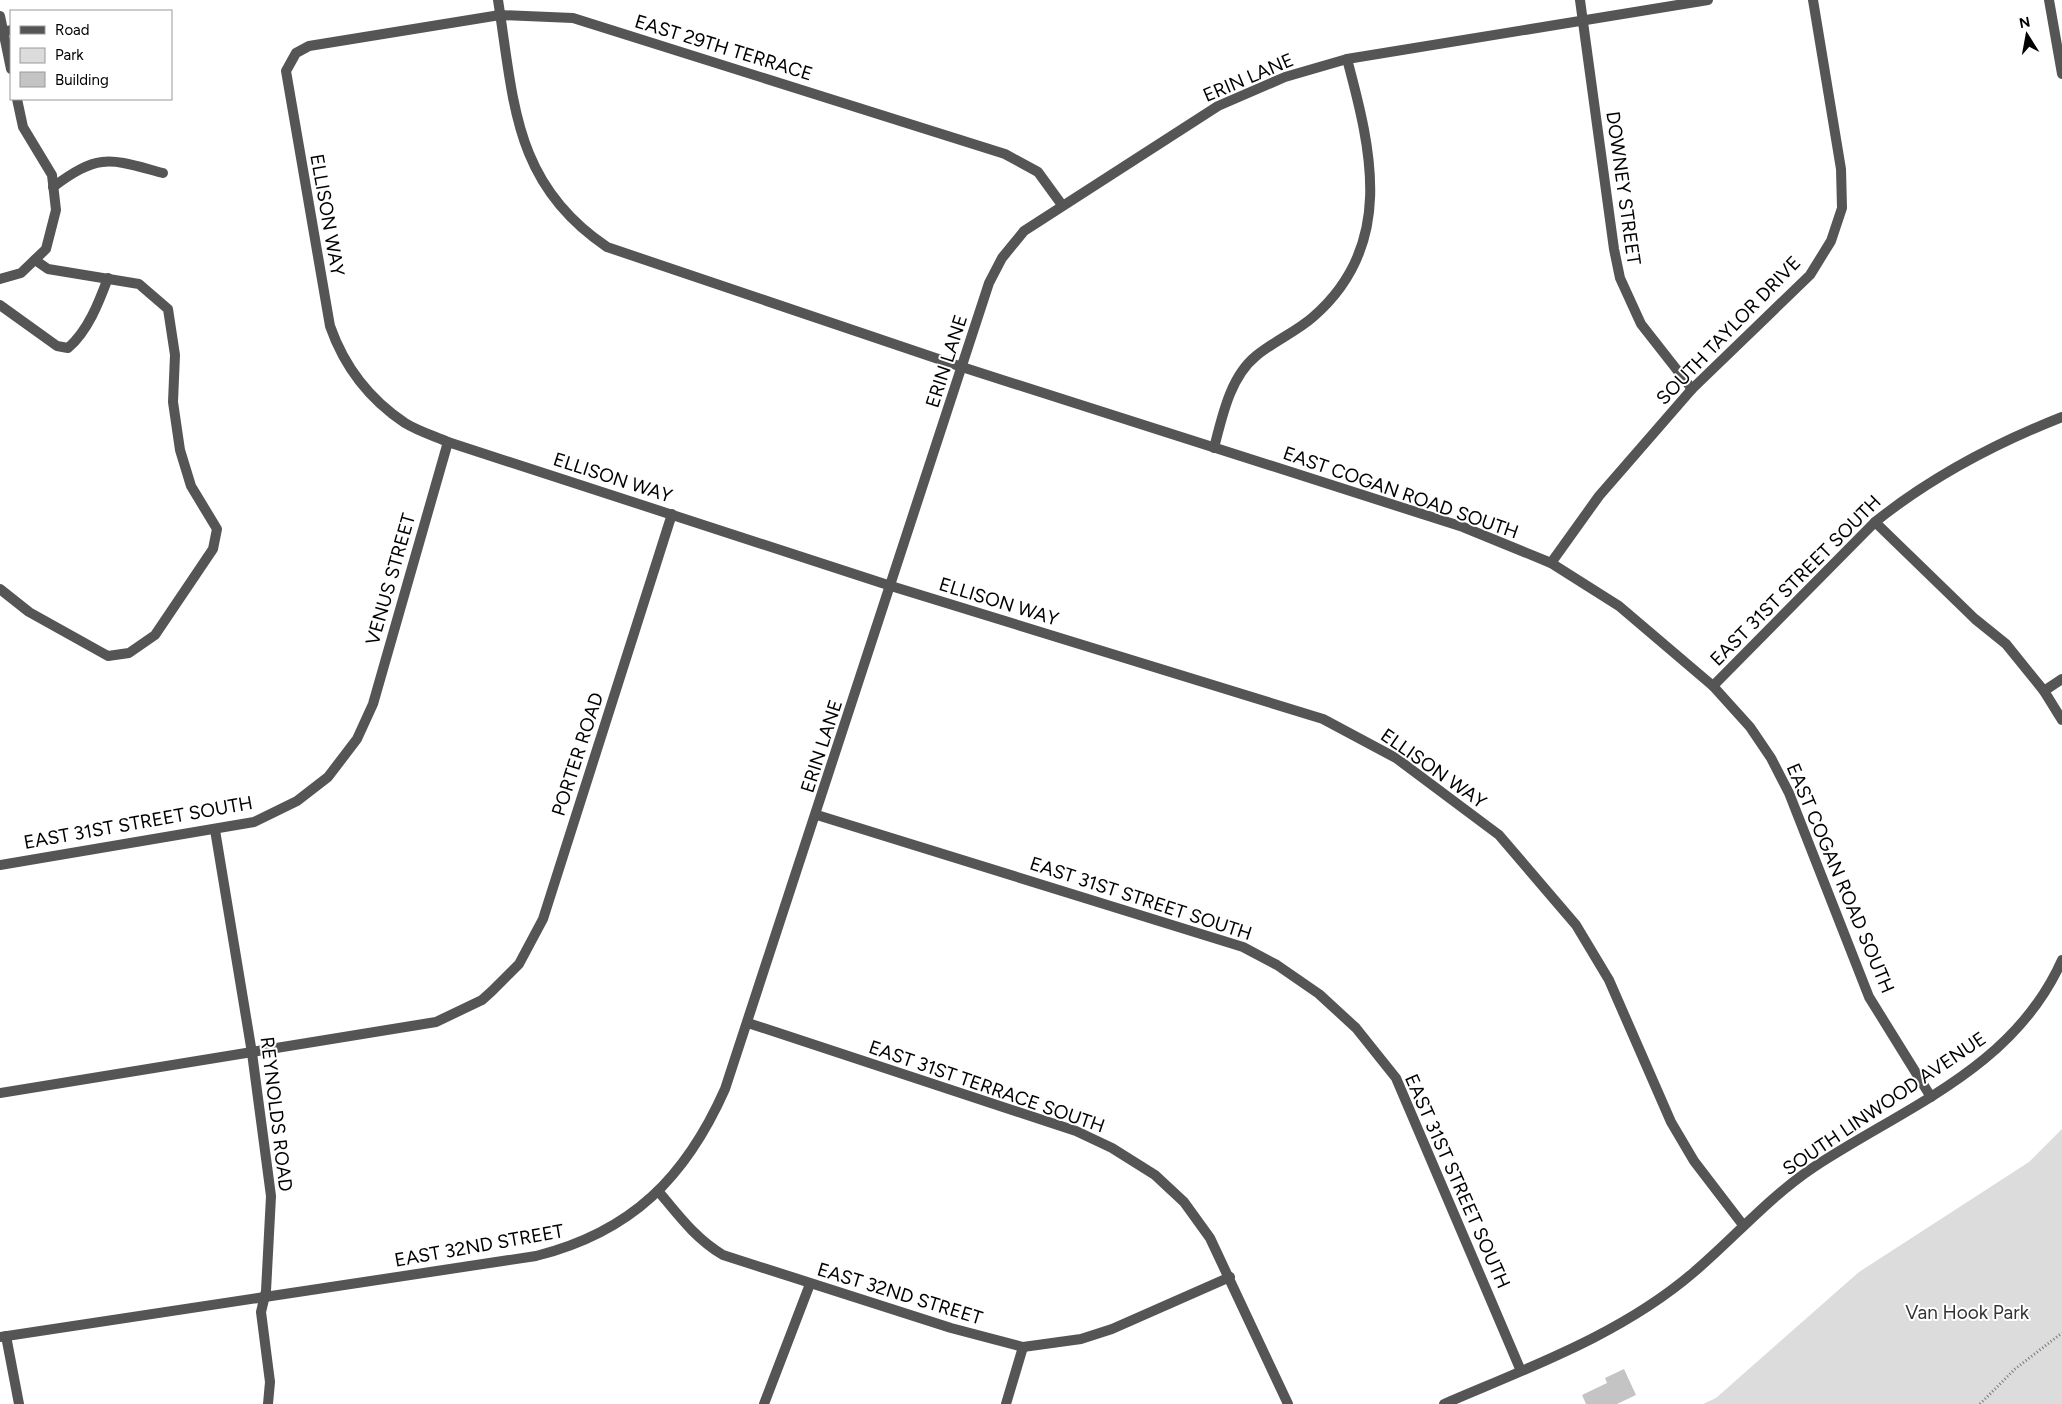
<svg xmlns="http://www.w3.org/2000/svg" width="2062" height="1404" font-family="Figtree,sans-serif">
<rect width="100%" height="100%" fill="#fff"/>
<path fill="#dcdcdc" d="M2062 1129V1404H1703L1716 1398 1859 1272 2029 1162Z"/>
<path fill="#c4c4c4" d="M1624 1369 1636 1395 1617 1404H1586L1582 1395 1607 1383 1605 1378Z"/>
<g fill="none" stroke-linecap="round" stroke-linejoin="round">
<path stroke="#777" stroke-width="3" stroke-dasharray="1 2.5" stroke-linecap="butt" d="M1980 1404 2015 1369 2062 1333"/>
<g stroke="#555" stroke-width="10">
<path d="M3 32 11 30"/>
<path d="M53 187C100 152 110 159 163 173"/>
<path d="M0 305 57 346 68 348C88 331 99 302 108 278"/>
</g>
<g stroke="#555" stroke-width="10">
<path d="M498 0C514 101 513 184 607 247L962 367 1463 527 1551 563 1619 606 1713 686 1750 727 1771 758 1789 793 1869 997 1931 1097"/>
<path d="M1580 0 1614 249 1620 278 1641 324 1692 389"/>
<path d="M2049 0 2062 74"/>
<path d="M0 16 11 69"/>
<path d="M1062 205 1038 172 1005 154 573 18 500 15 309 46 296 53 286 71 330 326C344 366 369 399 405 423 418 431 434 436 448 442L891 586 1323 719 1396 758 1499 835 1576 925 1609 980 1671 1122 1694 1161 1743 1225"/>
<path d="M0 279 21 273 46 249 56 210 52 175 23 127 17 99"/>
<path d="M1214 448C1222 417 1230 377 1256 356 1274 341 1296 332 1313 317 1395 246 1372 152 1347 59"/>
<path d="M1875 522 1975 619 2006 644 2044 691 2062 720"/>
<path d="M1551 563 1599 496 1692 389 1810 275 1831 241 1842 208 1841 169 1813 0"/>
<path d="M0 589 29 612 108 656 129 653 155 635 213 549 217 529 191 486 180 450 173 402 175 355 168 309 139 284 48 269 35 260"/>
<path d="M1713 686 1875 522C1930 478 1996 443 2062 417"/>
<path d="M2044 691 2062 679"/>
<path d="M817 815 1243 947 1277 965 1319 994 1356 1028 1396 1078 1521 1371"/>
<path d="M215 830 252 1053 271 1196 266 1291 261 1312 270 1382 268 1404"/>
<path d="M0 865 254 822 297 801 328 777 357 739 373 704 448 442"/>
<path d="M748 1023 1076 1131 1112 1148 1155 1175 1184 1202 1210 1238 1288 1404"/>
<path d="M0 1093 436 1022 482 1000 492 991 519 964 543 919 672 514"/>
<path d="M659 1192C679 1216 696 1239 723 1255L951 1328 1023 1347 1081 1339 1112 1329 1230 1277"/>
<path d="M6 1336 19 1404"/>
<path d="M0 1337 536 1256C632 1232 686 1177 725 1089L989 283 1002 258 1024 231 1218 106 1285 77 1347 59 1708 0"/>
<path d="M764 1404 810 1284"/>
<path d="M1006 1404 1023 1347"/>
<path d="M1444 1404C1530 1367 1622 1334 1694 1272 1734 1238 1769 1197 1814 1167 1907 1106 2014 1068 2062 960"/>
</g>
</g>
<g text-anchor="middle" stroke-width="4" stroke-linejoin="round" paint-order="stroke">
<g font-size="19" fill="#000" stroke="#fff">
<text transform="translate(724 47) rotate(17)" y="7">EAST 29TH TERRACE</text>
<text transform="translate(1248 77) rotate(-23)" y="7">ERIN LANE</text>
<text transform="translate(1624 188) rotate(82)" y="7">DOWNEY STREET</text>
<text transform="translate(328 215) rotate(80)" y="7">ELLISON WAY</text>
<text transform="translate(1728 330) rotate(-46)" y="7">SOUTH TAYLOR DRIVE</text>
<text transform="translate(946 361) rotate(-72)" y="7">ERIN LANE</text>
<text transform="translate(613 477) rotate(18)" y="7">ELLISON WAY</text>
<text transform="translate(1401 492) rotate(19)" y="7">EAST COGAN ROAD SOUTH</text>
<text transform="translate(390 579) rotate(-74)" y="7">VENUS STREET</text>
<text transform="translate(1795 580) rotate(-45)" y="7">EAST 31ST STREET SOUTH</text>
<text transform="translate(999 601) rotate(17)" y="7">ELLISON WAY</text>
<text transform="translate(821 746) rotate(-72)" y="7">ERIN LANE</text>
<text transform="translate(577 754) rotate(-72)" y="7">PORTER ROAD</text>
<text transform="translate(1434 768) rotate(35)" y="7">ELLISON WAY</text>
<text transform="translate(138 822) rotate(-10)" y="7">EAST 31ST STREET SOUTH</text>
<text transform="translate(1841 878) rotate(67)" y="7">EAST COGAN ROAD SOUTH</text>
<text transform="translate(1141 898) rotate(18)" y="7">EAST 31ST STREET SOUTH</text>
<text transform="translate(987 1086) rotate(19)" y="7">EAST 31ST TERRACE SOUTH</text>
<text transform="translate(1884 1103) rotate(-34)" y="7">SOUTH LINWOOD AVENUE</text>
<text transform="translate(277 1114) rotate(83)" y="7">REYNOLDS ROAD</text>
<text transform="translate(1458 1181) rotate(66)" y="7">EAST 31ST STREET SOUTH</text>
<text transform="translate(479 1245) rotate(-10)" y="7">EAST 32ND STREET</text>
<text transform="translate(900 1293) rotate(17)" y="7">EAST 32ND STREET</text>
</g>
<g font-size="19" fill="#333" stroke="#fff">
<text x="1967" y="1319">Van Hook Park</text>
</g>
</g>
<rect x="10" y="10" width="162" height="90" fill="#ffffff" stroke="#999999"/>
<rect x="20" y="26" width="25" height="8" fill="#555555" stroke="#999999"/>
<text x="55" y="35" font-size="15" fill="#000000">Road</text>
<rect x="20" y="48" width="25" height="15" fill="#dcdcdc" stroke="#999999"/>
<text x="55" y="60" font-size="15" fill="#000000">Park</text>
<rect x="20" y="72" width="25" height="15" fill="#c4c4c4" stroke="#999999"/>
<text x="55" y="85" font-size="15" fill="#000000">Building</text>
<g transform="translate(2027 35) rotate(349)" stroke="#ffffff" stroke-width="4" paint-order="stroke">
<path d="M0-4L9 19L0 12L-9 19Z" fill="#000000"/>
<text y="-8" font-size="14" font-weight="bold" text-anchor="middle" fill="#000000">N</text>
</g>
</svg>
